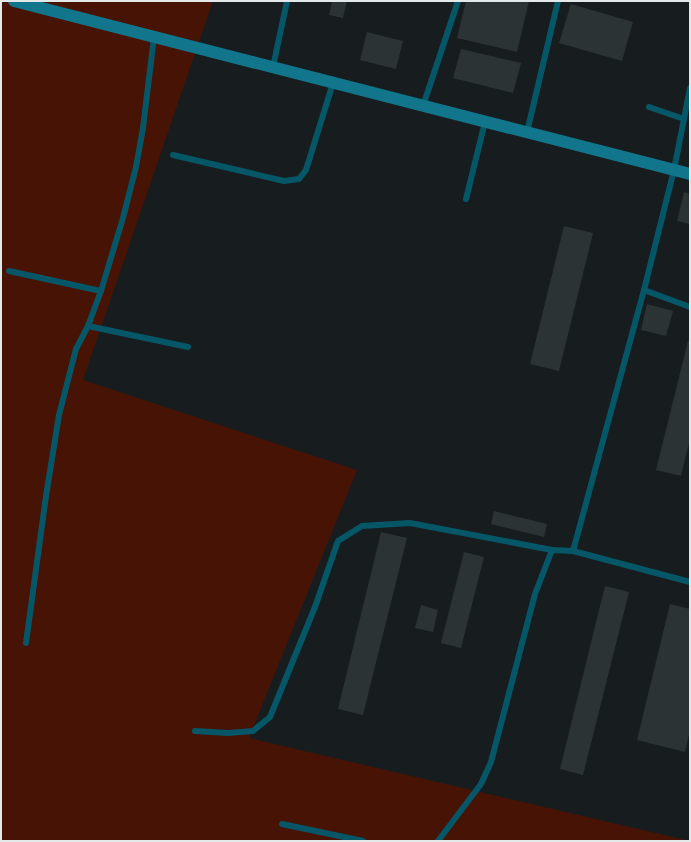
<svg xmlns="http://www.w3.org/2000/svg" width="691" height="842" viewBox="0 0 691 842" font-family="'Golos Text',sans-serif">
  <rect width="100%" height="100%" fill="#171d1f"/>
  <polygon fill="#461305" points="1,1 213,1 83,380 357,470 249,738 690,841 1,841"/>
  <g fill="#2c3335">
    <polygon points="332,1 347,1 343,18 329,15"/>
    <polygon points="466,1 529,1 517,52 457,38"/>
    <polygon points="571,4 633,22 622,61 559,43"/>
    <polygon points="367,32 403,41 396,69 360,60"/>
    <polygon points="461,49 521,63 513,93 453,78"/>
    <polygon points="684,192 690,194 690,224 677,221"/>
    <polygon points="564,226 593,233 559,371 530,364"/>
    <polygon points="647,304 673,311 666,336 641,330"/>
    <polygon points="688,341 690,341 690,439 681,476 656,470"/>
    <polygon points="494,511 547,524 544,537 491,524"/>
    <polygon points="381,532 407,538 363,715 338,709"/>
    <polygon points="464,552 484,557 461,648 441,643"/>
    <polygon points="605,586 629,592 583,775 560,769"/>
    <polygon points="670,604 690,609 690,730 685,752 637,740"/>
    <polygon points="421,605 438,610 433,632 415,628"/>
  </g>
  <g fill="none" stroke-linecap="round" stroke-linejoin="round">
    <g stroke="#055768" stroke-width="6">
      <polyline points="273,67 287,1"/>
      <polyline points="423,106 458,1"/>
      <polyline points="649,107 684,119"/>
      <polyline points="527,132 558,1"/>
      <polyline points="173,155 284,181 299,179 306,170 333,83"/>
      <polyline points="466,199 485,122"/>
      <polyline points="9,271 101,291"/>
      <polyline points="644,290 690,307"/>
      <polyline points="88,326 188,347"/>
      <polyline points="573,551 690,582"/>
      <polyline points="26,643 46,496 59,415 76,349 88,326 101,291 123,218 136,167 143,128 154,37"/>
      <polyline points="195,731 228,733 253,731 270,717 315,607 338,541 362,526 410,523 552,550"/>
      <polyline points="282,824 363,841"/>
      <polyline points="438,841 481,784 491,762 535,594 552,550 573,551 644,290 674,170 690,88"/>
    </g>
    <polyline stroke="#11758b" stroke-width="12" points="14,1 690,174"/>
  </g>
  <rect width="691" height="842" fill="none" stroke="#e3e8e9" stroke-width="4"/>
</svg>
